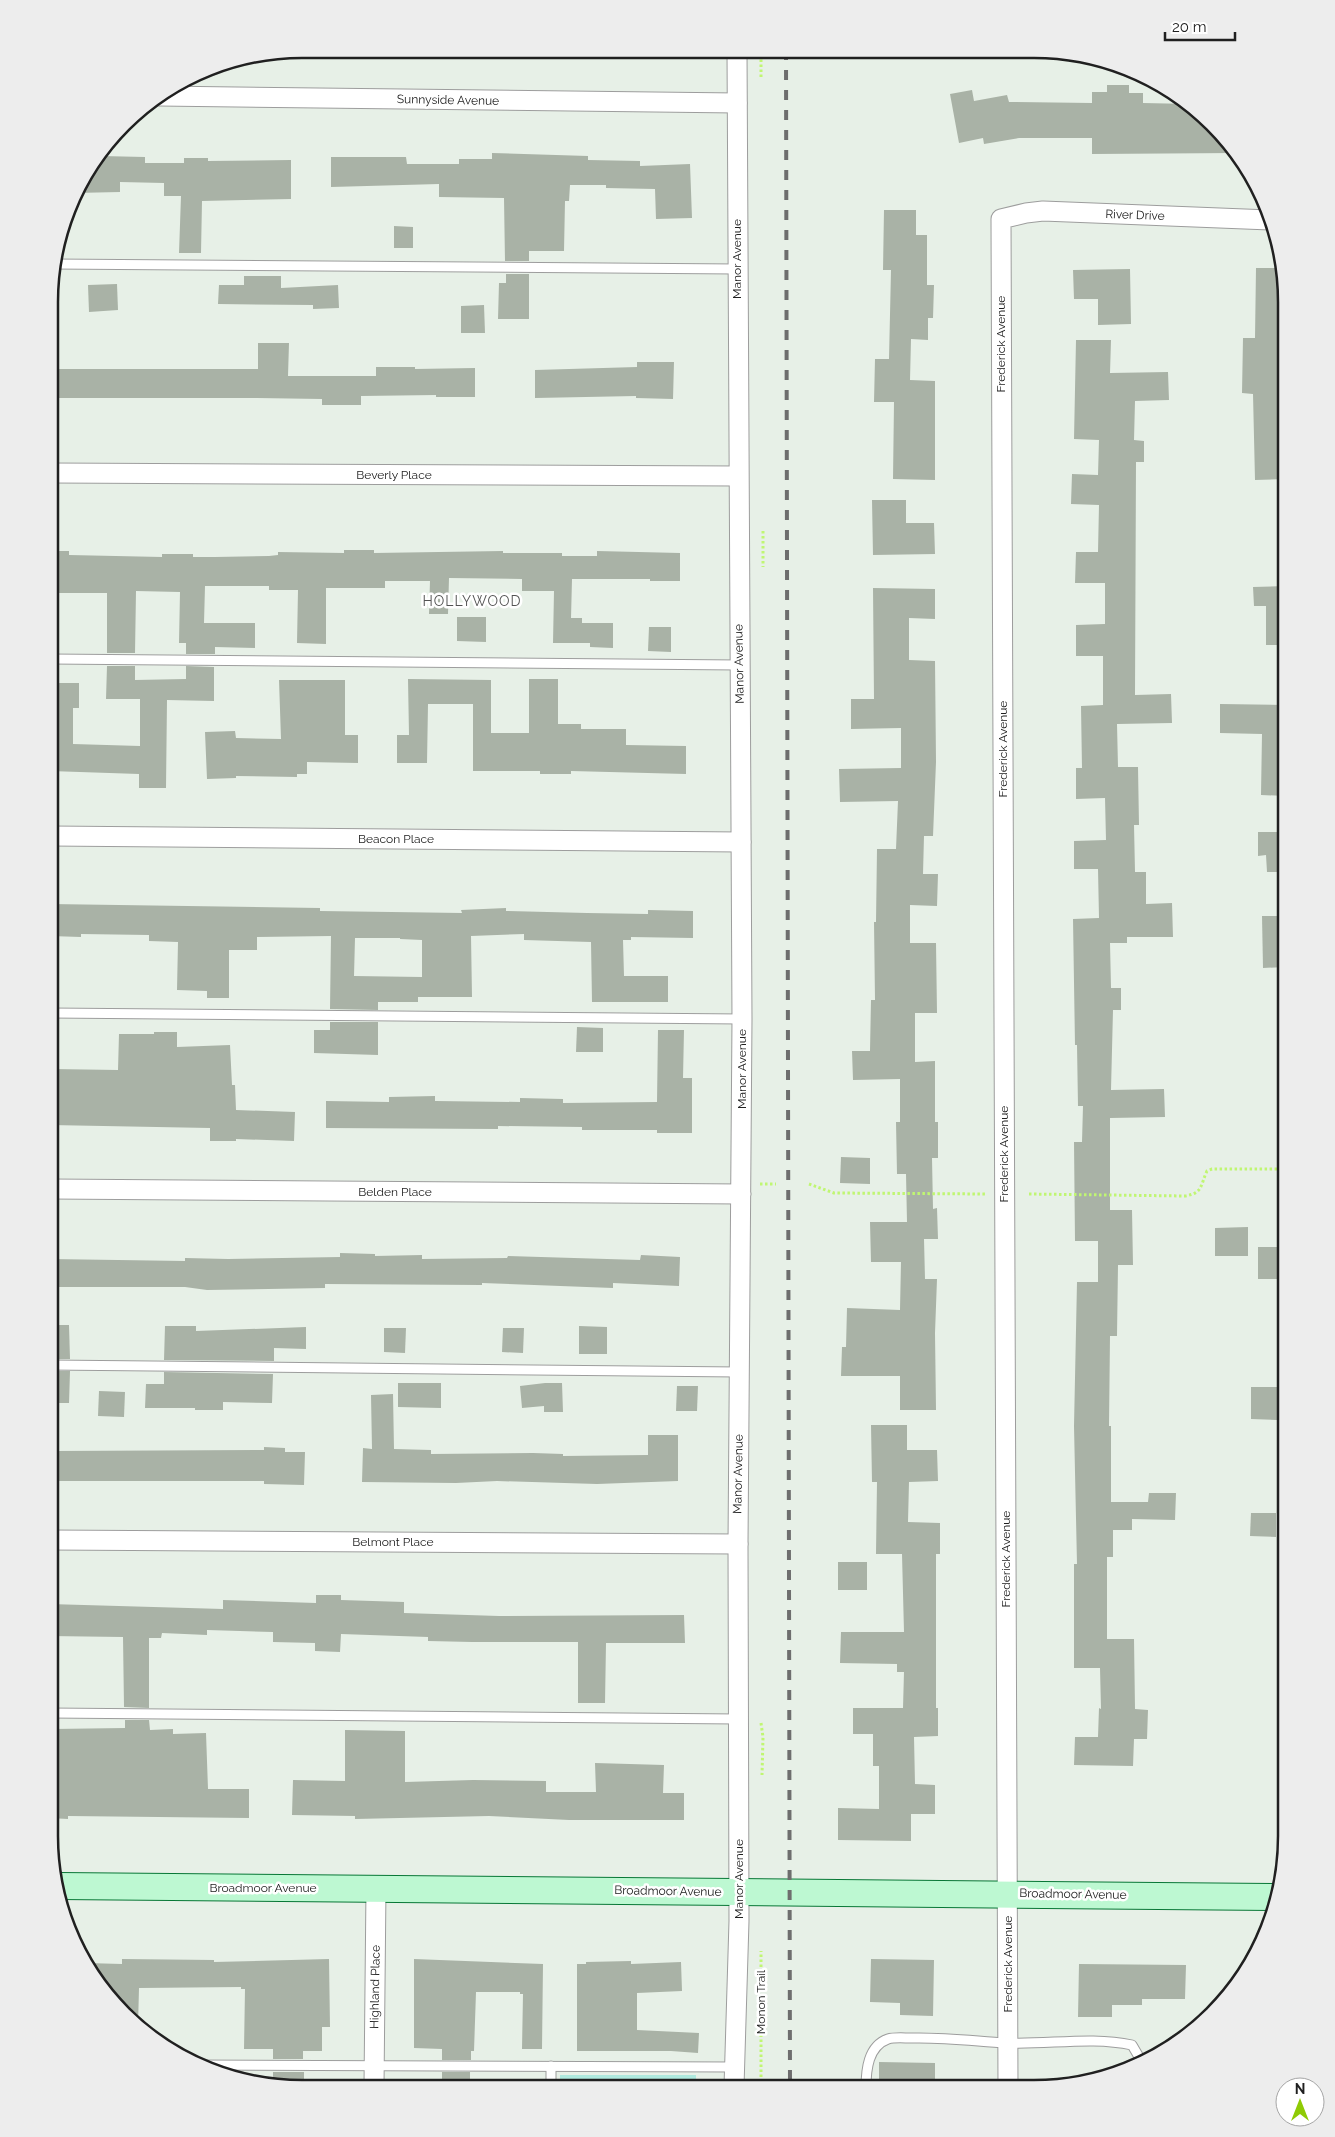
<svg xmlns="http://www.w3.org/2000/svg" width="1335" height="2137" viewBox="0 0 1335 2137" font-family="Raleway,sans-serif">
  <rect width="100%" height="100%" fill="#e7f0e7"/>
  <rect fill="#afe9de" x="560" y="2075" width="136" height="12"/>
  <g fill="#a9b2a6" fill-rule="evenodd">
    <polygon points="1107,85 1129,85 1129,93 1143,93 1143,103 1190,104 1237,153 1092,154 1092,138 1019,138 984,144 983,138 959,143 950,94 972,90 974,101 1007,95 1009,102 1092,103 1092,92 1107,92"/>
    <polygon points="492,153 588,156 588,160 640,161 640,166 690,164 692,218 656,219 655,189 606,188 606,185 570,185 569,201 565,201 564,251 529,251 529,261 505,261 504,198 439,197 439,184 331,187 331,157 406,157 407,164 459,164 459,159 492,159"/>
    <polygon points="101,156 145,157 145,163 184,163 184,158 208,158 208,161 291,160 291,199 202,201 201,253 179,253 181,196 164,196 164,183 120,182 120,192 74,193"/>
    <polygon points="884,210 916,210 916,235 927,235 927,285 934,285 933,318 928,318 928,340 911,339 910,380 935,381 935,480 893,479 894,402 874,402 875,359 889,359 891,270 883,270"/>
    <polygon points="394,226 413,227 413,248 394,248"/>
    <polygon points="1256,268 1280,268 1286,302 1286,479 1255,480 1253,394 1242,393 1243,338 1255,338"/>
    <polygon points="1130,269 1131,324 1098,325 1098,299 1074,299 1073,270"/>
    <polygon points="506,274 529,274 529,319 498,319 499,283 506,283"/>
    <polygon points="244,276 281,276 281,288 338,285 339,308 313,309 313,305 218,304 219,285 244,285"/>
    <polygon points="117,284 118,310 89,312 88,285"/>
    <polygon points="484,305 485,333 461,333 461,306"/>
    <polygon points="1076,340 1111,340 1110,373 1168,372 1169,400 1135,401 1134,440 1144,441 1144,462 1136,462 1135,695 1171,694 1172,723 1117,724 1118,767 1138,767 1139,825 1134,825 1135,872 1146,872 1146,904 1172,903 1173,937 1127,937 1127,943 1110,943 1111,988 1121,988 1121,1010 1113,1010 1111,1090 1164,1089 1165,1117 1110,1118 1110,1210 1132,1210 1133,1265 1118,1265 1117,1336 1110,1336 1109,1426 1111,1426 1111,1502 1148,1502 1149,1493 1176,1493 1175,1520 1132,1519 1132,1530 1113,1530 1113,1557 1107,1557 1107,1639 1134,1639 1135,1709 1148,1710 1147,1739 1134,1739 1133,1766 1074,1765 1075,1737 1098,1737 1099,1708 1101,1709 1100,1668 1074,1668 1074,1564 1077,1564 1074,1426 1077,1282 1098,1282 1098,1241 1075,1241 1074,1142 1082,1142 1083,1106 1078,1106 1077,1045 1075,1045 1073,919 1099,918 1098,869 1074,869 1074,841 1106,840 1105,798 1076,799 1076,768 1082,768 1081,706 1103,705 1103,656 1076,656 1076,625 1105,624 1105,583 1075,583 1076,552 1098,552 1099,505 1071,504 1072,474 1098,475 1099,440 1074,439"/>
    <polygon points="258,343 289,343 288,376 376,376 376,367 415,367 415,369 475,368 475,397 436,397 436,395 361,396 361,405 322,405 322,399 257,398 51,398 51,369 258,369"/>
    <polygon points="637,362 674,362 673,399 636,398 636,396 535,398 535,370 637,367"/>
    <polygon points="872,500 906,500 906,523 934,523 935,554 873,555"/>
    <polygon points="344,550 374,550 374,553 503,551 503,553 562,553 562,556 597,556 597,551 680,553 680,581 650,581 650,579 572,579 571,618 582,618 582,623 613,623 613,648 590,647 590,643 553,643 554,591 522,591 522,579 449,578 448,614 429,614 430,581 385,581 385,588 326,588 326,644 297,643 298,590 269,590 269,586 205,586 204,623 255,623 255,648 215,647 215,654 186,654 186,643 179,643 180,592 136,591 135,653 107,653 107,593 50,593 50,551 69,551 69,555 162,557 162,554 193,554 193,557 215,557 269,556 278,555 278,552 344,553"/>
    <polygon points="1286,586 1286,645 1266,645 1266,606 1254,606 1253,587"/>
    <polygon points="873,588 935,589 935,619 909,618 909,660 935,661 936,762 933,836 924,836 923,874 938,874 937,906 910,905 910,943 936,943 937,1013 915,1013 915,1062 935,1061 935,1122 938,1122 938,1158 932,1158 933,1209 937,1208 938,1239 924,1239 925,1279 937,1279 935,1333 936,1410 900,1410 900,1376 841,1376 842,1347 846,1347 847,1308 900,1310 901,1262 871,1262 870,1222 907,1222 906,1174 897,1174 896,1122 900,1122 900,1079 853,1080 852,1051 870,1051 871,1000 875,1000 874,922 876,922 877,849 896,849 898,801 840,802 839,769 901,768 901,728 851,729 851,699 874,699"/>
    <polygon points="457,617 486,617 486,642 457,641"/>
    <polygon points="649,627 671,627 671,652 648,651"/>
    <polygon points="107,666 135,666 135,680 186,679 186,666 214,667 214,701 167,700 166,788 139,788 139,774 50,771 50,683 79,683 79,708 73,708 73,744 140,746 140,699 106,699"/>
    <polygon points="408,679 491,680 491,733 529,733 529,679 558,679 558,724 581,724 581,729 626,729 626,745 686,746 686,774 571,771 571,774 540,774 540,771 473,771 473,704 428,704 427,763 397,763 397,735 409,735"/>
    <polygon points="279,680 345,680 345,735 358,735 358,763 307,762 307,774 297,774 297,777 236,776 236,778 207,779 205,732 235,731 236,738 281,739"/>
    <polygon points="1220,704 1286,705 1286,796 1261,795 1262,734 1220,733"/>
    <polygon points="1258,832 1286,832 1286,872 1267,872 1266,855 1258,856"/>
    <path d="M 50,904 L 320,908 L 320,911 L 462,913 L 461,910 L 506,908 L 506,911 L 587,913 L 648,914 L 648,910 L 693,911 L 693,938 L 631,937 L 631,940 L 623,940 L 624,976 L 668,976 L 668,1002 L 592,1002 L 591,942 L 524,940 L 524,934 L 471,936 L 472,997 L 418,997 L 418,1002 L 378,1002 L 378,1010 L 330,1009 L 331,936 L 257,937 L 257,950 L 229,950 L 229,998 L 207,998 L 207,991 L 177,990 L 178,942 L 149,941 L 149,935 L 81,934 L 81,937 L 50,936 ZM 355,938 L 400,938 L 400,939 L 422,940 L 422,977 L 354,976 Z"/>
    <polygon points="1262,916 1286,916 1286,967 1263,968"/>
    <polygon points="330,1022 378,1022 378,1055 314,1053 314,1030 330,1030"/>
    <polygon points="577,1027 603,1028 603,1052 576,1052"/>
    <polygon points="658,1030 684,1030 683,1078 692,1078 692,1133 657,1133 657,1130 582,1130 582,1127 498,1126 498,1129 326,1128 326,1101 389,1102 389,1097 435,1096 435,1101 520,1102 520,1098 563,1099 563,1103 657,1102"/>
    <polygon points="154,1032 177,1032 177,1047 230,1045 232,1085 235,1085 236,1110 295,1112 294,1141 236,1139 236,1141 210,1141 210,1128 50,1125 52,1069 118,1070 119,1034 154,1034"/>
    <polygon points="841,1157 870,1158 870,1184 840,1183"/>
    <polygon points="1248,1227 1248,1256 1215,1256 1215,1228"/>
    <rect x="1258" y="1247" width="28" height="32"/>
    <polygon points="340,1253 375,1254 375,1256 422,1255 422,1259 507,1258 508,1256 640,1260 641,1255 680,1257 679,1286 613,1283 613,1288 482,1283 482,1285 325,1284 325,1288 207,1290 185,1287 50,1287 50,1259 185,1261 185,1258 228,1259 340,1257"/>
    <polygon points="49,1325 69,1325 70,1359 49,1359"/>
    <polygon points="165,1326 196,1326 196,1331 306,1327 306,1349 274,1348 274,1361 164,1360"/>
    <polygon points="579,1326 607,1327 607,1354 579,1354"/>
    <polygon points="384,1328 406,1328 405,1353 384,1352"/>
    <polygon points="503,1328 524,1328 523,1353 502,1352"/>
    <polygon points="49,1371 70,1371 69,1403 49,1403"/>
    <polygon points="164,1372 273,1374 272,1403 223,1402 223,1410 195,1410 195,1408 145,1408 146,1384 164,1384"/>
    <polygon points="398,1383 441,1383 441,1408 398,1407"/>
    <polygon points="545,1383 562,1383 563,1412 544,1412 544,1406 522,1408 520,1386"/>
    <polygon points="677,1386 698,1386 697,1411 676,1411"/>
    <polygon points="1251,1387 1277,1387 1277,1420 1251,1419"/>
    <polygon points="99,1391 125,1392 124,1417 98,1416"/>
    <polygon points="393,1394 394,1449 431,1450 431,1454 533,1453 563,1454 563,1456 648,1455 648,1435 678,1435 678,1481 597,1484 497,1481 456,1483 362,1482 363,1448 372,1449 371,1395"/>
    <polygon points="871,1425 907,1425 907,1450 937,1450 938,1481 909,1482 908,1522 940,1523 940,1554 936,1554 936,1708 938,1708 938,1736 914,1737 915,1784 935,1785 935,1814 911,1814 911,1841 838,1840 838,1808 879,1809 879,1766 873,1766 873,1734 853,1734 853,1708 903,1708 904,1672 897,1672 897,1664 840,1663 841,1632 904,1632 902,1554 876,1554 877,1482 872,1482"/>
    <polygon points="264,1447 285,1448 285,1452 305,1452 304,1485 264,1484 264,1481 55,1481 55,1451 264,1450"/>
    <polygon points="1251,1513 1276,1513 1276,1537 1250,1536"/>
    <rect x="838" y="1562" width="29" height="28"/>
    <polygon points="316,1595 341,1595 341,1600 404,1602 404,1613 499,1616 684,1615 685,1643 606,1643 605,1703 578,1703 578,1642 472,1642 428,1641 428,1637 341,1634 340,1652 315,1651 315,1643 273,1642 273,1632 207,1630 207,1635 162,1633 161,1638 149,1638 149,1708 124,1707 123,1637 49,1636 49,1604 223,1609 223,1600 316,1603"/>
    <polygon points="125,1720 149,1720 150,1730 173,1729 173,1734 206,1733 208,1789 249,1789 249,1818 68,1816 68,1819 49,1818 49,1788 54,1788 53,1729 125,1728"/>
    <polygon points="345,1730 405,1731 405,1782 473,1780 546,1781 546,1792 596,1792 595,1763 664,1765 663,1793 684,1793 684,1820 569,1820 489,1816 355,1819 355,1816 292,1815 293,1780 345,1781"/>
    <polygon points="122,1959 214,1960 214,1962 329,1959 330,2027 322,2027 322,2051 303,2051 303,2059 273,2059 273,2049 244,2049 245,1989 241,1989 241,1987 139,1988 138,2026 101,1989 86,1963 122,1964"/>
    <polygon points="414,1959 543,1964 542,2049 522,2049 523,1994 520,1994 520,1992 476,1992 474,2051 471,2051 471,2060 442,2060 442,2049 414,2048"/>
    <polygon points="871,1959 934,1960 933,2016 900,2015 900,2003 870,2002"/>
    <polygon points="631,1961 631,1964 681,1962 682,1991 637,1993 637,2030 699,2033 698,2053 671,2051 577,2051 577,1964 586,1964 586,1962"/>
    <polygon points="1079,1964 1186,1965 1185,1999 1142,1999 1142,2005 1112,2005 1112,2017 1078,2017"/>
    <polygon points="879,2062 935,2063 935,2088 879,2088"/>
    <rect x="273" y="2072" width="31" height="14"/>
    <rect x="442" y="2072" width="28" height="15"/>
  </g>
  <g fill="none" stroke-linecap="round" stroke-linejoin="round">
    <defs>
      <g id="lane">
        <polyline points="52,264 737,269"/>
        <polyline points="50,659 739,665"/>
        <polyline points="50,1013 742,1019"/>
        <polyline points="49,1365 739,1372"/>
        <polyline points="49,1713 738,1719"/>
        <polyline points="197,2065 734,2067"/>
        <polyline points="551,2066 551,2087"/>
        <path d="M 866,2088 C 866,2070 868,2046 888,2039 C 894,2037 904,2038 911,2038 C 943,2037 974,2041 1006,2043 C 1048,2045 1091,2036 1132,2045 L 1142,2062"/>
      </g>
      <g id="street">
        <polyline points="159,96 737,103"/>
        <polyline points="51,473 738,476"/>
        <polyline points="50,836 741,842"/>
        <polyline points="50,1189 741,1194"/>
        <polyline points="49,1540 738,1544"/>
        <polyline points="374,2086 376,1888"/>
        <polyline points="734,2087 739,1921 738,1544 742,1019 737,50"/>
        <polyline points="1008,2088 1001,219 1026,213 1043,211 1270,220"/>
      </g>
      <polyline id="secondary" points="59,1886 1277,1897"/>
    </defs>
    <use href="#lane" stroke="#9d9d9d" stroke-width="11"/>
    <use href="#street" stroke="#9d9d9d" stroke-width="21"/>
    <use href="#secondary" stroke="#087736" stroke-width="28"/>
    <g stroke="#c0f672" stroke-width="3" stroke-dasharray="2.5 2.5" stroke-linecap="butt">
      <polyline points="761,77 761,50"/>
      <polyline points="763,531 763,567"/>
      <polyline points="760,1184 776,1184"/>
      <polyline points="809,1184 834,1193 985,1194"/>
      <path d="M 1029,1194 L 1185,1196 C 1203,1193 1200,1186 1207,1171 L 1212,1169 L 1286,1169"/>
      <polyline points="761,1723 763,1737 762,1775"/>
      <polyline points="761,2087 761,1951"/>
    </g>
    <use href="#lane" stroke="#fff" stroke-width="9"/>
    <use href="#street" stroke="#fff" stroke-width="19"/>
    <use href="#secondary" stroke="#bdf8d2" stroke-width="26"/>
    <polyline stroke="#6e6e6e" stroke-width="4" stroke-dasharray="10 10" stroke-linecap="butt" points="786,50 790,2088"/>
  </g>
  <g text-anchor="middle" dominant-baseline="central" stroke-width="5" stroke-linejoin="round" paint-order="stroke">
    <g font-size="12" fill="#202020" stroke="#fff">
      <text transform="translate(448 100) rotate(1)">Sunnyside Avenue</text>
      <text transform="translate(1135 215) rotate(2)">River Drive</text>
      <text transform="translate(737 259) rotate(-90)">Manor Avenue</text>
      <text transform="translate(1001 344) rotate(-90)">Frederick Avenue</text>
      <text x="394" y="475">Beverly Place</text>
      <text transform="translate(739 664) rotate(-91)">Manor Avenue</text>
      <text transform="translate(1003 749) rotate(-90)">Frederick Avenue</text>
      <text x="396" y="839">Beacon Place</text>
      <text transform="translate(742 1069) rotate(-90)">Manor Avenue</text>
      <text transform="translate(1004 1154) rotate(-90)">Frederick Avenue</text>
      <text x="395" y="1192">Belden Place</text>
      <text transform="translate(738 1474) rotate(-89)">Manor Avenue</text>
      <text x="393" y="1542">Belmont Place</text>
      <text transform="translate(1006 1559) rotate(-90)">Frederick Avenue</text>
      <text transform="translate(739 1879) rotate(-90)">Manor Avenue</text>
      <text x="263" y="1888">Broadmoor Avenue</text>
      <text transform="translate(668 1891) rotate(1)">Broadmoor Avenue</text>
      <text transform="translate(1073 1894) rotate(1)">Broadmoor Avenue</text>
      <text transform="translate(1008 1964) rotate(-90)">Frederick Avenue</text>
      <text transform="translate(375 1987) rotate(-89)">Highland Place</text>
      <text transform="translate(761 2002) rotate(-90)">Monon Trail</text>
    </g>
    <g font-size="14" letter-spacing="1" fill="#535353" stroke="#fff">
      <text x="472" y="601">HOLLYWOOD</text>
    </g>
  </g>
  <path d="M0 0H1335V2137H0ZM302 58H1034A244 244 0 0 1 1278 302V1836A244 244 0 0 1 1034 2080H302A244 244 0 0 1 58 1836V302A244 244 0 0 1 302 58Z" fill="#ededed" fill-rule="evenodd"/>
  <path fill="none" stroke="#202020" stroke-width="2.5" d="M302 58H1034A244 244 0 0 1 1278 302V1836A244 244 0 0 1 1034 2080H302A244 244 0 0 1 58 1836V302A244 244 0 0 1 302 58Z"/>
  <g transform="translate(1300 2102)"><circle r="24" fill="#ffffff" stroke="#a6a6a6"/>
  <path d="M0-4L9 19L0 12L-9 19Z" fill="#8fcb05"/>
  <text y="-8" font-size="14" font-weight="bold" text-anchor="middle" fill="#202020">N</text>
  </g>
  <path d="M1165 32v8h70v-8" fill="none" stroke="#202020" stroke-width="2.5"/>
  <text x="1172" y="32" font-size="15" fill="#202020" stroke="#ffffff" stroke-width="4" paint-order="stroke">20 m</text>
</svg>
